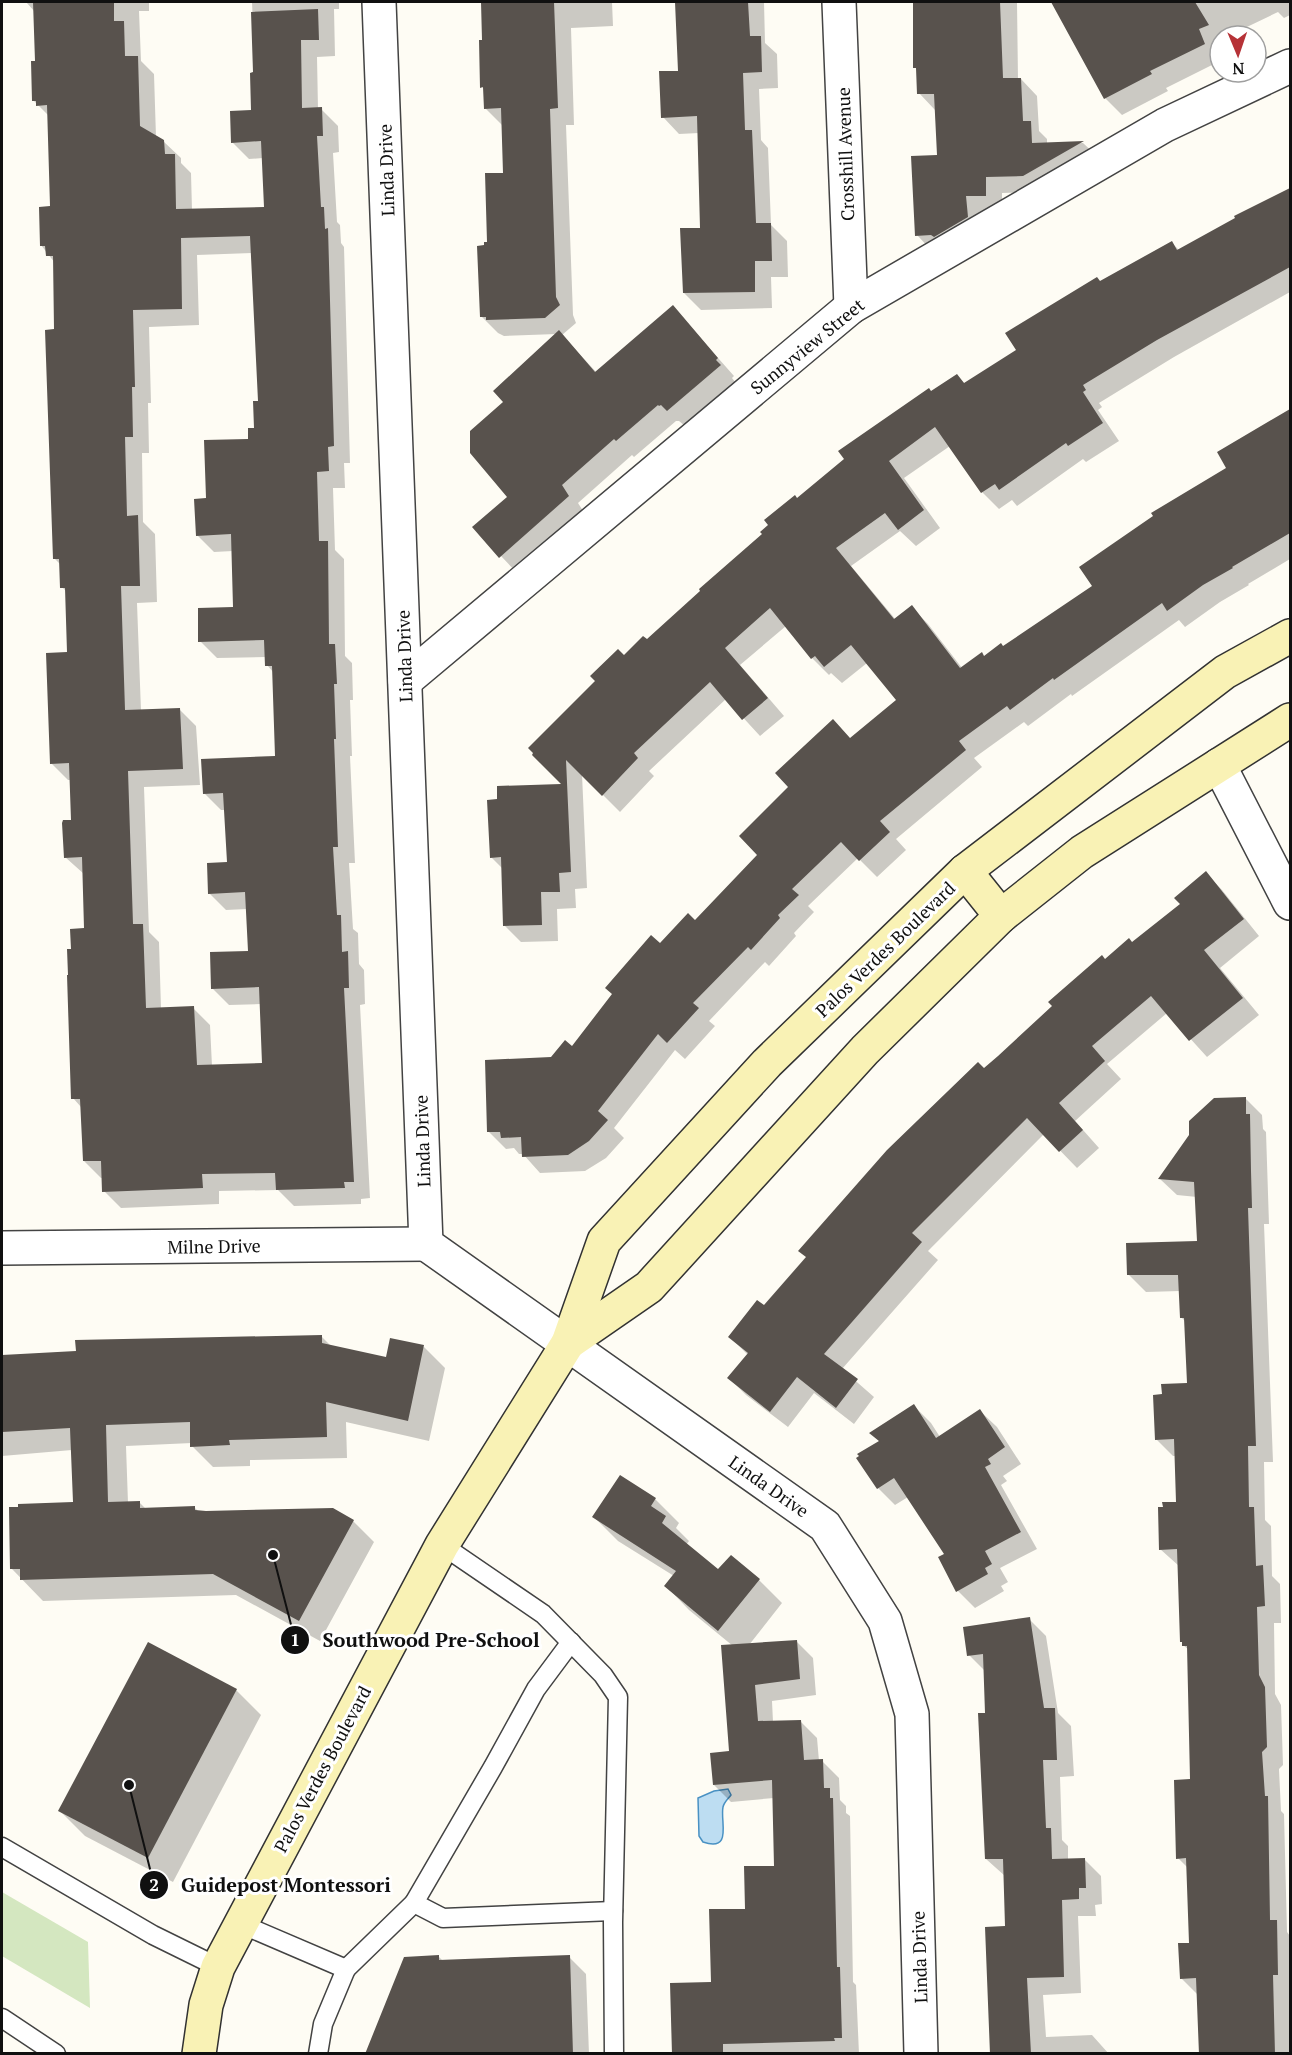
<svg xmlns="http://www.w3.org/2000/svg" width="1292" height="2055" viewBox="0 0 1292 2055" font-family="'PT Serif',serif">
  <rect width="100%" height="100%" fill="#fefcf4"/>
  <polygon fill="#d4e7c0" points="2,1892 88,1942 90,2008 2,1956"/>
  <path fill="#bdddf2" stroke="#4991c3" stroke-width="1.5" d="M 728,1789 L 731,1795 C 728,1799 724,1802 723,1807 C 720,1822 733,1852 703,1842 L 699,1836 L 698,1798 L 714,1791 Z"/>
  <g fill="#0003" fill-rule="evenodd">
    <path d="M 26,2 L 149,2 L 149,11 L 139,11 L 141,61 L 154,74 L 156,137 L 163,141 L 181,158 L 181,163 L 191,173 L 192,210 L 265,208 L 263,158 L 249,159 L 232,142 L 253,112 L 255,74 L 252,2 L 339,2 L 339,9 L 334,9 L 335,56 L 317,57 L 318,109 L 321,109 L 338,126 L 339,152 L 333,153 L 337,222 L 340,225 L 341,243 L 344,247 L 350,463 L 344,463 L 345,488 L 333,488 L 335,550 L 344,559 L 345,656 L 352,663 L 353,700 L 350,700 L 352,756 L 350,756 L 355,863 L 349,863 L 353,929 L 358,933 L 359,964 L 364,970 L 365,1004 L 360,1005 L 370,1198 L 361,1199 L 361,1204 L 294,1206 L 278,1190 L 219,1191 L 219,1204 L 121,1208 L 104,1191 L 103,1178 L 101,1178 L 84,1161 L 81,1107 L 73,1098 L 72,951 L 86,930 L 84,874 L 65,857 L 73,821 L 71,780 L 68,780 L 51,763 L 69,654 L 67,592 L 62,587 L 61,565 L 54,558 L 55,263 L 41,245 L 52,208 L 49,116 L 34,101 L 36,62 L 35,12 ZM 252,253 L 260,402 L 256,430 L 208,499 L 197,535 L 214,552 L 233,551 L 235,609 L 200,641 L 217,658 L 266,657 L 267,665 L 274,673 L 277,758 L 204,793 L 221,810 L 225,810 L 228,863 L 209,893 L 226,910 L 247,909 L 249,952 L 212,988 L 229,1005 L 261,1004 L 264,1064 L 212,1066 L 210,1025 L 193,1008 L 161,1009 L 159,942 L 149,932 L 144,787 L 200,785 L 196,726 L 179,709 L 141,711 L 137,603 L 157,602 L 155,534 L 143,522 L 142,453 L 149,453 L 148,403 L 151,403 L 149,327 L 199,325 L 197,255 Z"/>
    <polygon points="482,2 612,2 613,26 571,28 574,125 566,125 573,315 576,323 562,335 597,373 673,307 734,376 732,378 736,383 685,426 679,421 676,421 634,457 632,455 578,503 585,514 517,573 501,556 509,497 505,402 557,334 504,336 498,333 481,316 488,244 504,174 502,125 485,108 485,90 482,87"/>
    <polygon points="677,2 764,2 765,43 777,54 778,88 759,89 761,140 768,148 771,225 787,241 788,277 771,277 772,308 701,310 684,293 701,229 699,133 679,134 663,117 679,72"/>
    <polygon points="914,2 1017,2 1018,80 1021,79 1037,96 1039,131 1047,139 1047,144 1083,143 1099,158 1040,192 1002,193 1002,212 933,252 917,235 939,156 935,110 919,93 918,71 915,67"/>
    <polygon points="1087,2 1290,2 1290,15 1284,18 1278,12 1228,36 1220,36 1220,44 1214,47 1220,61 1166,88 1168,91 1122,115 1105,98 1061,16"/>
    <polygon points="1290,190 1290,292 1174,357 1099,403 1102,407 1098,410 1119,441 1086,462 1083,459 1017,506 1012,500 999,509 982,492 950,446 904,478 940,528 916,546 900,531 851,566 896,620 911,607 928,624 962,668 1003,648 1094,587 1229,469 1287,412 1290,415 1290,559 1248,584 1249,585 1220,602 1185,627 1179,620 1072,696 1071,694 1028,726 1024,722 974,758 982,767 896,839 906,850 877,877 858,858 808,906 814,912 794,933 796,936 769,966 765,962 709,1021 715,1026 685,1059 675,1050 614,1128 624,1138 606,1158 585,1171 540,1173 523,1154 519,1154 514,1148 506,1149 489,1132 552,1059 572,1048 660,945 695,922 759,855 850,739 898,700 867,663 842,683 831,673 829,675 812,658 786,626 740,665 784,716 760,736 726,699 649,771 654,776 620,812 582,774 587,888 575,889 576,908 557,909 558,941 521,942 504,925 502,868 491,857 564,785 534,755 624,657 647,641 764,534 797,500 932,393 957,376 965,384 1018,350 1100,282 1172,243 1179,250 1237,219 1236,217"/>
    <polygon points="1206,873 1222,890 1259,936 1220,968 1259,1015 1207,1057 1167,1013 1107,1064 1121,1079 1075,1121 1099,1148 1077,1168 1044,1134 928,1251 938,1260 842,1369 874,1397 854,1424 814,1393 788,1427 746,1395 729,1378 748,1355 730,1337 765,1307 984,1070 1105,960 1132,944 1182,905"/>
    <polygon points="1245,1098 1262,1115 1263,1129 1266,1132 1269,1224 1264,1224 1273,1462 1264,1462 1265,1520 1271,1526 1272,1576 1280,1584 1281,1623 1274,1623 1275,1694 1281,1705 1283,1765 1279,1769 1281,1811 1284,1814 1287,1932 1290,1936 1290,2054 1200,2054 1198,1995 1181,1978 1191,1944 1188,1868 1178,1858 1191,1781 1189,1650 1183,1645 1179,1566 1160,1549 1178,1503 1176,1456 1173,1456 1156,1439 1163,1396 1188,1384 1186,1322 1181,1317 1180,1291 1146,1292 1129,1275 1199,1243 1197,1197 1177,1195 1160,1179"/>
    <polygon points="322,1337 332,1347 387,1359 424,1347 445,1368 429,1441 346,1422 347,1458 250,1460 250,1466 213,1467 192,1446 192,1443 126,1446 128,1503 139,1502 146,1509 194,1507 199,1512 353,1521 374,1542 320,1641 236,1595 43,1601 12,1569 74,1504 72,1450 2,1456 2,1356"/>
    <polygon points="914,1406 931,1423 940,1437 980,1411 997,1427 1021,1464 1003,1476 1007,1481 1001,1485 1037,1549 1000,1568 1008,1582 1001,1586 1004,1591 975,1608 958,1591 946,1554 908,1497 895,1505 878,1488 858,1458 880,1442 871,1433"/>
    <polygon points="655,1499 679,1523 676,1528 689,1541 686,1545 719,1572 759,1580 782,1603 749,1645 796,1641 813,1658 816,1695 772,1701 773,1722 800,1721 817,1738 819,1761 822,1761 839,1778 840,1800 846,1806 846,1813 850,1816 853,1982 856,1985 859,2054 674,2054 712,1983 747,1910 776,1867 774,1798 731,1802 714,1785 730,1752 733,1646 689,1610 666,1586 674,1576 618,1541 594,1517"/>
    <polygon points="1029,1619 1046,1636 1058,1713 1071,1726 1074,1776 1060,1777 1062,1840 1068,1846 1068,1860 1084,1859 1101,1876 1102,1904 1095,1905 1096,1916 1078,1916 1081,1993 1043,1995 1046,2037 1092,2035 1109,2054 992,2054 1007,1928 1005,1876 986,1859 985,1671 969,1655"/>
    <polygon points="236,1690 261,1715 173,1882 85,1836 60,1811"/>
    <polygon points="439,1957 443,1961 569,1957 586,1974 589,2054 367,2054"/>
  </g>
  <g fill="#58524d" fill-rule="evenodd">
    <path d="M 33,2 L 114,2 L 114,21 L 124,21 L 125,56 L 138,56 L 140,126 L 164,140 L 165,154 L 175,154 L 176,209 L 264,207 L 261,141 L 231,143 L 230,111 L 251,110 L 250,73 L 253,72 L 251,12 L 318,9 L 319,40 L 301,40 L 302,108 L 322,107 L 323,136 L 317,136 L 321,207 L 324,207 L 325,229 L 328,228 L 334,446 L 328,447 L 329,471 L 317,472 L 319,541 L 328,541 L 329,644 L 335,644 L 337,684 L 334,684 L 336,739 L 334,739 L 338,847 L 333,847 L 337,915 L 341,915 L 342,952 L 348,951 L 349,988 L 344,988 L 354,1182 L 344,1182 L 345,1188 L 276,1190 L 275,1173 L 202,1174 L 203,1188 L 102,1192 L 101,1161 L 83,1161 L 80,1099 L 71,1099 L 67,975 L 68,975 L 67,949 L 71,949 L 70,929 L 84,928 L 82,857 L 64,858 L 62,823 L 63,820 L 71,820 L 69,763 L 50,764 L 46,653 L 67,652 L 65,588 L 60,588 L 59,559 L 53,559 L 45,330 L 54,329 L 53,256 L 46,256 L 45,246 L 40,246 L 39,207 L 50,206 L 47,105 L 36,106 L 36,101 L 32,101 L 31,61 L 35,61 ZM 250,236 L 258,401 L 253,401 L 254,428 L 248,428 L 248,439 L 204,440 L 206,498 L 194,499 L 196,536 L 231,534 L 233,607 L 198,608 L 198,642 L 264,640 L 265,666 L 272,666 L 275,756 L 201,759 L 203,794 L 223,793 L 227,862 L 207,863 L 208,894 L 245,892 L 248,951 L 210,952 L 211,989 L 259,987 L 262,1063 L 197,1065 L 194,1006 L 146,1008 L 143,924 L 133,924 L 128,771 L 183,769 L 180,708 L 125,710 L 121,586 L 140,586 L 138,515 L 127,516 L 125,437 L 133,437 L 132,387 L 135,387 L 133,310 L 182,309 L 181,238 Z"/>
    <polygon points="481,2 554,2 558,108 550,109 556,297 560,305 545,318 486,320 486,317 480,317 477,246 484,245 484,242 487,242 485,173 503,173 501,108 484,109 483,87 480,88 479,40 482,40"/>
    <polygon points="675,2 748,2 750,36 761,36 762,72 743,73 745,130 752,130 756,223 771,223 772,261 755,261 755,292 683,293 680,228 700,228 697,116 661,118 659,71 678,71"/>
    <polygon points="913,2 1000,2 1003,78 1021,78 1023,121 1031,121 1032,143 1084,141 1023,176 986,177 986,196 966,196 968,217 934,237 931,235 915,236 911,156 937,155 934,94 917,94 916,68 913,68"/>
    <polygon points="1051,2 1195,2 1209,25 1199,29 1205,44 1150,71 1152,74 1104,99"/>
    <polygon points="1290,188 1290,267 1157,340 1083,385 1086,390 1083,392 1103,423 1068,446 1066,443 999,490 995,484 981,493 935,427 889,461 924,510 898,530 885,513 836,548 894,619 912,605 960,668 982,652 984,656 1001,643 1003,646 1092,586 1079,567 1153,516 1151,513 1226,468 1217,452 1290,409 1290,533 1232,567 1233,568 1203,585 1167,611 1162,603 1054,680 1053,678 1010,710 1007,706 959,741 966,750 880,821 890,832 859,861 841,842 792,889 799,895 778,915 780,918 751,950 748,947 693,1003 699,1008 667,1043 658,1034 598,1111 608,1120 589,1141 568,1155 522,1157 521,1137 501,1138 500,1132 487,1132 485,1060 551,1057 565,1040 572,1046 612,994 605,988 651,935 660,943 688,913 695,920 757,855 739,836 788,787 775,773 833,719 850,738 896,700 851,645 824,667 815,656 811,659 770,608 725,648 768,698 742,720 710,682 634,753 638,758 602,796 566,760 571,872 559,873 560,892 541,892 542,925 503,926 501,857 490,858 487,800 497,799 497,786 561,784 532,755 533,753 528,748 595,681 590,676 618,649 624,655 643,636 647,639 700,591 699,589 762,534 760,532 768,525 764,520 795,495 797,498 844,459 838,451 929,388 931,391 957,374 964,383 1016,350 1005,333 1097,277 1100,281 1172,241 1177,250 1235,218 1234,216"/>
    <polygon points="673,305 718,358 716,360 721,365 667,411 661,405 659,406 658,405 616,441 614,439 562,485 569,496 499,558 472,527 507,497 470,453 470,431 503,402 493,391 559,330 595,372"/>
    <polygon points="1206,871 1244,919 1204,950 1243,998 1189,1041 1151,996 1092,1046 1105,1061 1059,1103 1083,1130 1059,1152 1027,1118 912,1233 922,1242 824,1354 858,1379 836,1408 797,1377 770,1412 727,1378 748,1353 728,1337 757,1300 764,1305 806,1257 798,1251 887,1150 978,1062 984,1068 998,1056 1052,1006 1048,1002 1102,955 1105,959 1129,938 1132,942 1180,904 1174,898"/>
    <polygon points="1246,1097 1246,1114 1250,1114 1251,1171 1252,1208 1248,1208 1256,1446 1248,1446 1249,1507 1254,1507 1256,1566 1263,1565 1265,1606 1257,1607 1259,1675 1265,1687 1267,1747 1262,1752 1265,1796 1268,1796 1270,1920 1277,1920 1278,1975 1273,1975 1275,2054 1199,2054 1196,1978 1180,1979 1178,1943 1189,1943 1186,1858 1176,1859 1174,1780 1190,1779 1187,1646 1182,1646 1182,1642 1180,1642 1177,1549 1159,1550 1158,1507 1163,1507 1162,1502 1176,1502 1174,1439 1155,1440 1153,1395 1162,1394 1161,1384 1187,1383 1184,1318 1180,1318 1178,1275 1127,1275 1126,1243 1197,1241 1194,1182 1158,1179 1189,1135 1189,1121 1214,1098"/>
    <polygon points="322,1335 322,1343 386,1357 390,1338 424,1345 408,1421 326,1402 327,1437 229,1440 230,1445 190,1447 190,1422 106,1425 108,1502 140,1501 140,1508 195,1506 195,1510 206,1511 333,1508 354,1520 299,1621 213,1574 20,1580 20,1569 10,1569 9,1507 18,1507 18,1504 73,1502 70,1428 2,1432 2,1355 76,1351 75,1340"/>
    <polygon points="914,1404 936,1438 980,1409 1005,1447 988,1459 991,1464 985,1467 1021,1532 985,1551 992,1564 985,1568 988,1574 956,1592 938,1557 944,1554 894,1478 877,1489 856,1458 859,1456 857,1454 879,1441 869,1433"/>
    <polygon points="620,1475 656,1498 651,1506 666,1516 662,1523 718,1569 731,1555 760,1579 718,1631 664,1586 676,1571 592,1517"/>
    <polygon points="1030,1617 1044,1708 1055,1708 1057,1760 1043,1760 1046,1828 1051,1828 1052,1859 1085,1858 1086,1888 1079,1888 1079,1899 1062,1900 1064,1977 1027,1978 1031,2054 990,2054 985,1927 1005,1926 1003,1859 985,1859 978,1713 985,1713 983,1654 967,1656 963,1627"/>
    <polygon points="797,1640 800,1679 755,1685 758,1721 801,1720 804,1760 823,1759 824,1788 830,1788 830,1798 833,1798 837,1967 840,1967 842,2038 834,2038 835,2041 723,2044 723,2054 672,2054 670,1983 711,1982 709,1909 745,1909 744,1866 774,1866 772,1780 713,1785 710,1753 729,1751 721,1645"/>
    <polygon points="148,1642 237,1689 148,1858 58,1811"/>
    <polygon points="439,1955 439,1960 570,1955 573,2054 365,2054 404,1957"/>
  </g>
  <g fill="none" stroke-linecap="round" stroke-linejoin="round">
    <defs>
      <g id="service">
        <polyline points="442,1545 543,1614 603,1675 618,1697 613,1922 614,2054"/>
        <polyline points="571,1642 536,1689 493,1767 414,1903 443,1918 613,1911"/>
        <polyline points="2,1847 153,1935 218,1967"/>
        <polyline points="241,1924 346,1969 323,2024 318,2054"/>
        <polyline points="346,1969 414,1903"/>
        <polyline points="2,2018 56,2054"/>
      </g>
      <g id="minor">
        <polyline points="379,2 426,1244 825,1526 885,1621 912,1714 921,2054"/>
        <polyline points="839,2 851,307"/>
        <polyline points="405,681 851,307 1165,125 1290,66"/>
        <polyline points="1219,765 1290,903"/>
        <polyline points="2,1248 426,1244"/>
      </g>
      <g id="secondary">
        <polyline points="965,871 1001,916"/>
        <polyline points="568,1343 649,1287 865,1050 1001,916 1082,852 1290,720"/>
        <polyline points="199,2054 206,2005 218,1967 442,1545 568,1343 604,1241 767,1063 965,871 1225,672 1290,636"/>
      </g>
    </defs>
    <use href="#service" stroke="#434343" stroke-width="21"/>
    <use href="#minor" stroke="#434343" stroke-width="36"/>
    <use href="#secondary" stroke="#323232" stroke-width="36"/>
    <use href="#service" stroke="#fff" stroke-width="18"/>
    <use href="#minor" stroke="#fff" stroke-width="33"/>
    <use href="#secondary" stroke="#f9f2b5" stroke-width="33"/>
  </g>
  <g text-anchor="middle" dominant-baseline="central" stroke-width="6" stroke-linejoin="round" paint-order="stroke">
    <g font-size="18" fill="#101010" stroke="#fff">
      <text transform="translate(845 154) rotate(-92)">Crosshill Avenue</text>
      <text transform="translate(386 170) rotate(-92)">Linda Drive</text>
      <text transform="translate(807 346) rotate(-39)">Sunnyview Street</text>
      <text transform="translate(404 656) rotate(-92)">Linda Drive</text>
      <text transform="translate(885 949) rotate(-44)">Palos Verdes Boulevard</text>
      <text transform="translate(422 1141) rotate(-92)">Linda Drive</text>
      <text transform="translate(214 1246) rotate(-1)">Milne Drive</text>
      <text transform="translate(769 1486) rotate(35)">Linda Drive</text>
      <text transform="translate(322 1769) rotate(-62)">Palos Verdes Boulevard</text>
      <text transform="translate(919 1957) rotate(-92)">Linda Drive</text>
    </g>
  </g>
  <path fill="none" stroke="#101010" stroke-width="2" d="M273 1555L295 1640M129 1785L154 1885"/>
  <g fill="#101010" stroke="#fff" stroke-width="2">
    <circle cx="273" cy="1555" r="6"/>
    <circle cx="129" cy="1785" r="6"/>
    <circle cx="295" cy="1640" r="15"/>
    <circle cx="154" cy="1885" r="15"/>
  </g>
  <g font-size="18" text-anchor="middle" font-weight="bold" fill="#fff">
    <text x="295" y="1646">1</text>
    <text x="154" y="1891">2</text>
  </g>
  <g font-size="20" text-anchor="middle" font-weight="bold" fill="#101010" stroke="#fff" stroke-width="6" stroke-linejoin="round" paint-order="stroke">
    <text x="431" y="1647">Southwood Pre-School</text>
    <text x="286" y="1892">Guidepost Montessori</text>
  </g>
  <rect width="1292" height="2055" fill="none" stroke="#101010" stroke-width="6"/>
  <g transform="translate(1238 54) rotate(178)"><circle r="28" fill="#ffffff" stroke="#9f9f9f" stroke-width="1.5"/>
  <path d="M0-4.5L10 22L0 15L-10 22Z" fill="#b63237"/>
  <text y="-9" font-size="16" font-weight="bold" text-anchor="middle" fill="#101010">N</text>
  </g>
</svg>
